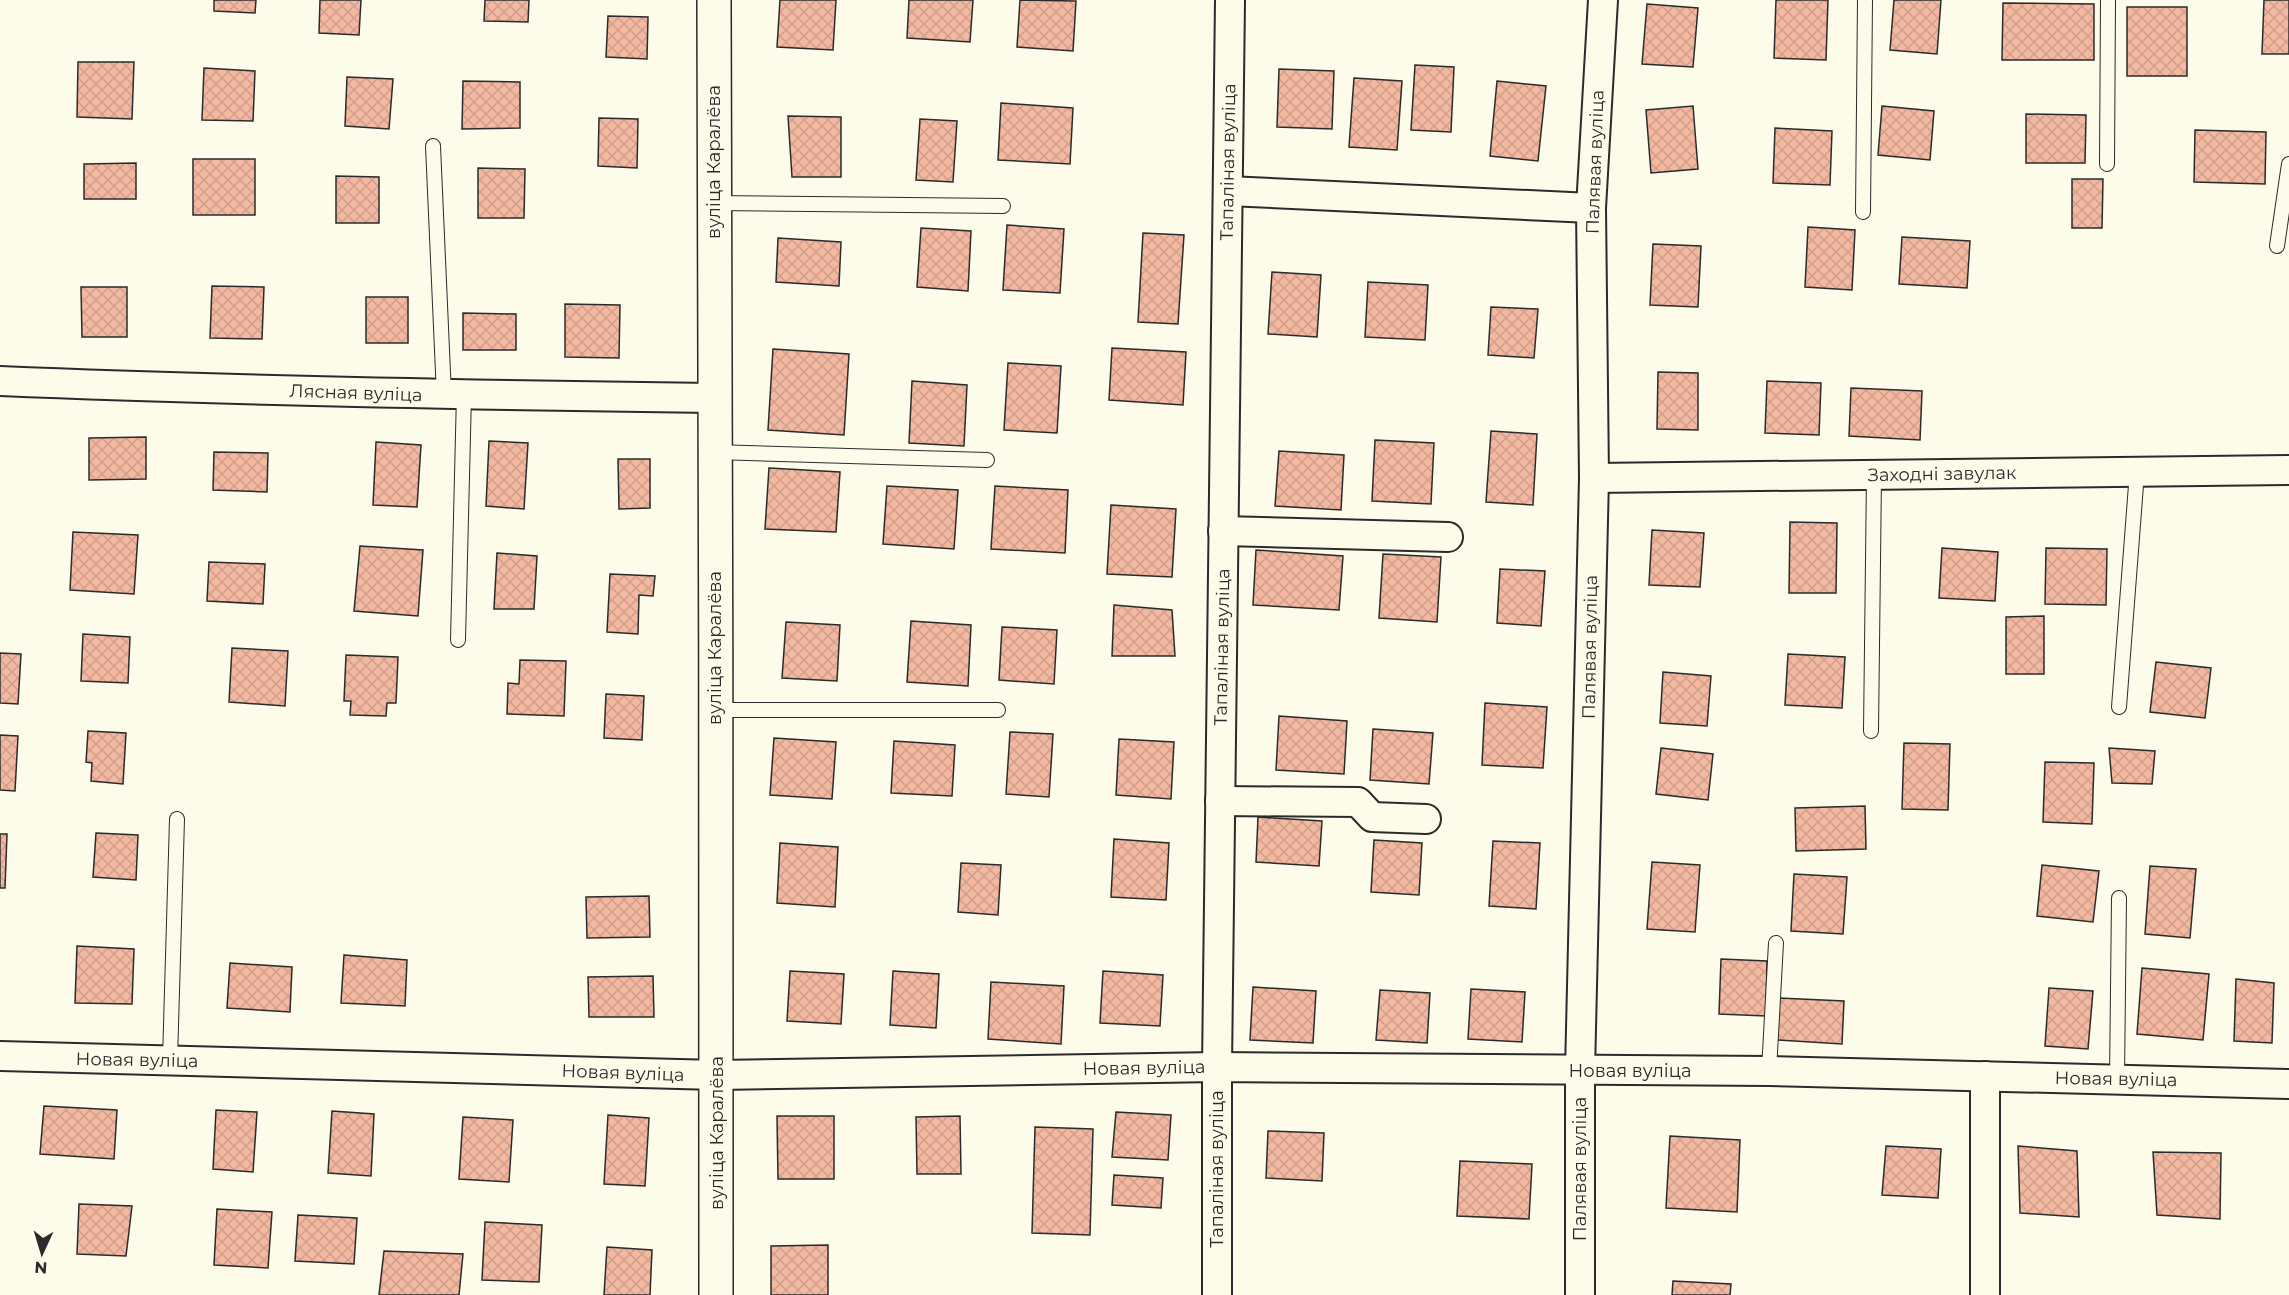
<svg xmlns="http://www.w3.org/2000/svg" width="2289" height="1295" viewBox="0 0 2289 1295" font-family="Montserrat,sans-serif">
  <defs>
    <pattern id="building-cross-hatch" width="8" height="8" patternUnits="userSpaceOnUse" patternTransform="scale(1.5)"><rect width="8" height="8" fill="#f2b8a0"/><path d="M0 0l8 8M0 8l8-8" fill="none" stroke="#d09e8a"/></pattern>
  </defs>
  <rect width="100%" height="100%" fill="#fdfbea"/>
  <g fill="url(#building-cross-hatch)" stroke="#2b2b2b" stroke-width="1.5">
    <polygon points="214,0 256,0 255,13 214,11"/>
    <polygon points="320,0 361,0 359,35 319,33"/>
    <polygon points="485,0 529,0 528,22 484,21"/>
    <polygon points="780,0 836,0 833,50 777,47"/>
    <polygon points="909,0 973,0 970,42 907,38"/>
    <polygon points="1020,0 1076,1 1073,51 1017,47"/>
    <polygon points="1776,0 1828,0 1826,60 1774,58"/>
    <polygon points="1894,0 1941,0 1937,54 1890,50"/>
    <polygon points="2264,0 2289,0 2289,54 2262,54"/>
    <polygon points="2003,3 2094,4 2094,60 2002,60"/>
    <polygon points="1647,4 1698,8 1693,67 1642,64"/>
    <rect x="2127" y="7" width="60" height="69"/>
    <polygon points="608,16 648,17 647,59 606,57"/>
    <polygon points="78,62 134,62 132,119 77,117"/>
    <polygon points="1415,65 1454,67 1451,132 1411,130"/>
    <polygon points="204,68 255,71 253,121 202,120"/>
    <polygon points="1279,69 1334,71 1332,129 1277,127"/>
    <polygon points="347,77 393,79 389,129 345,126"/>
    <polygon points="1354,78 1402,81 1397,150 1349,147"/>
    <polygon points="463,81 520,82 520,128 462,129"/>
    <polygon points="1497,81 1546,86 1538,161 1490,156"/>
    <polygon points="1001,103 1073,108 1070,164 998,160"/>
    <polygon points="1693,106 1698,169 1651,173 1646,110"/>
    <polygon points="1882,106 1934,111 1930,160 1878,155"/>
    <polygon points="2026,114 2086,115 2085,163 2026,163"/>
    <polygon points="788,116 841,117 841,177 792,177"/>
    <polygon points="599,118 638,119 637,168 598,166"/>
    <polygon points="920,119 957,121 953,182 916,180"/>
    <polygon points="1775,128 1832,131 1830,185 1773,183"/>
    <polygon points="2195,130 2266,132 2265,184 2194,182"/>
    <rect x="193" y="159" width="62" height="56"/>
    <polygon points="136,163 136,199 84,199 84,164"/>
    <polygon points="478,168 525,169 524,218 478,218"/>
    <polygon points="336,176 379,177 379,223 336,223"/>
    <polygon points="2072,179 2103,179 2102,228 2072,228"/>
    <polygon points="1007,225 1064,229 1060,293 1003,290"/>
    <polygon points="1808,227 1855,230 1852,290 1805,287"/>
    <polygon points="921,228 971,231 968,291 917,287"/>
    <polygon points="1143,233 1184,235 1178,324 1138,322"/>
    <polygon points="1902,237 1970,241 1967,288 1899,284"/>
    <polygon points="778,238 841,242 839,286 776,282"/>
    <polygon points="1653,244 1701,246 1698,307 1650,305"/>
    <polygon points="1272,272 1321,275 1317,337 1268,334"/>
    <polygon points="1368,282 1428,285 1425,340 1365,337"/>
    <polygon points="212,286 264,287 262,339 210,338"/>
    <polygon points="81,287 127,287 127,337 82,337"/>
    <rect x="366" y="297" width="42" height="46"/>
    <polygon points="565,304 620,305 619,358 565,357"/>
    <polygon points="1491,307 1538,309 1534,358 1488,355"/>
    <polygon points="463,313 516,314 516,350 463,350"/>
    <polygon points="1112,348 1186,352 1183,405 1109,400"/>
    <polygon points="773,349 849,354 844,435 768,430"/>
    <polygon points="1008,363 1061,366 1057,433 1004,430"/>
    <polygon points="1658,372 1698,373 1698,430 1657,429"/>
    <polygon points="912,381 967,385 964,446 909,443"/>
    <polygon points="1767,381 1821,383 1819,435 1765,433"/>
    <polygon points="1851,388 1922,391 1920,440 1849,436"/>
    <polygon points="1491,431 1537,434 1533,505 1486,502"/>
    <polygon points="146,437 146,479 89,480 89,438"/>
    <polygon points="1375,440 1434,443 1431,504 1372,501"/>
    <polygon points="489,441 528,443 524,509 486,506"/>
    <polygon points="376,442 421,445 417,507 373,505"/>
    <polygon points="1279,451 1344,455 1341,510 1275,506"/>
    <polygon points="214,452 268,453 267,492 213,490"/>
    <polygon points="618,459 650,459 650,508 619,509"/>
    <polygon points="769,468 840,472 836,532 765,529"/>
    <polygon points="887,486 958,490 954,549 883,544"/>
    <polygon points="995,486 1068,490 1065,553 991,549"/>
    <polygon points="1111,505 1176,509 1172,577 1107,574"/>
    <polygon points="1790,522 1837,523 1836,593 1789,593"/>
    <polygon points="1652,530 1704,533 1700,587 1649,585"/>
    <polygon points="73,532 138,535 134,594 70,590"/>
    <polygon points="360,546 423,550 418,616 354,611"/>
    <polygon points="1942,548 1998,552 1995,601 1939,598"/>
    <polygon points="2046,548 2107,549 2106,605 2045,604"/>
    <polygon points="1256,550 1343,556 1339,610 1253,605"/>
    <polygon points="497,553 537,556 534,609 494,609"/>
    <polygon points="1383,554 1441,557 1437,622 1379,618"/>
    <polygon points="209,562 265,564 263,604 207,601"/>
    <polygon points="1500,569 1545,571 1541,626 1497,623"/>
    <polygon points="610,574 655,576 653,596 639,595 638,634 607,632"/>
    <polygon points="1114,605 1172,610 1175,656 1112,656"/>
    <polygon points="2044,616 2044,674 2006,674 2006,617"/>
    <polygon points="911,621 971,625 968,686 907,682"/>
    <polygon points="786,622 840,625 837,681 782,678"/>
    <polygon points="1002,627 1057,630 1054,684 999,680"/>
    <polygon points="83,634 130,637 128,683 81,681"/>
    <polygon points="232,648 288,651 285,706 229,702"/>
    <polygon points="0,653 21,654 18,704 0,703"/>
    <polygon points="1788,654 1845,657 1842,708 1785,705"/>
    <polygon points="346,655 398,657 396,703 387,703 386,716 350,715 351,701 344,701"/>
    <polygon points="520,660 566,661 564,716 507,714 508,683 519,684"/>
    <polygon points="2156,662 2211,668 2205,718 2150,712"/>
    <polygon points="1663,672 1711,676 1707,726 1660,723"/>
    <polygon points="606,694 644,696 642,740 604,738"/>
    <polygon points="1485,703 1547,707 1543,768 1482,765"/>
    <polygon points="1279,716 1347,721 1344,774 1276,770"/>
    <polygon points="1373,729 1433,733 1429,784 1370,780"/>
    <polygon points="88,731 126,733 123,784 91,781 92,763 86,762"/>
    <polygon points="1010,732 1053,734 1049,797 1006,794"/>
    <polygon points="0,735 18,736 15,791 0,790"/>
    <polygon points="774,738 836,742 832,799 770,795"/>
    <polygon points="1119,739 1174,742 1171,799 1116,795"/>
    <polygon points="894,741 955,745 952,796 891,793"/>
    <polygon points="1904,743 1950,744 1948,810 1902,809"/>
    <polygon points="1661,748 1713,754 1708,800 1656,794"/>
    <polygon points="2109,748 2155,751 2152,784 2112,783"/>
    <polygon points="2045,762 2094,763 2092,824 2043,822"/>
    <polygon points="1865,806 1866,849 1796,851 1795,808"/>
    <polygon points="1258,817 1322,821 1319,866 1256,862"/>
    <polygon points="96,833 138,835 136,880 93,877"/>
    <polygon points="0,834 7,834 5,888 0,888"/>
    <polygon points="1114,839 1169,843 1166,900 1111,897"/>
    <polygon points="1374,840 1422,843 1419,895 1371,892"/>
    <polygon points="1493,841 1540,843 1536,909 1489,906"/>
    <polygon points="780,843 838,847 835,907 777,903"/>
    <polygon points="1652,862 1700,865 1695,932 1647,929"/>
    <polygon points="961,863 1001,865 998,915 958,912"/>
    <polygon points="2042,865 2099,871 2093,922 2037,916"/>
    <polygon points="2150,866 2196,869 2190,938 2145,934"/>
    <polygon points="1794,874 1847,877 1843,934 1791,931"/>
    <polygon points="649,896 650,937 587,938 586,897"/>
    <polygon points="77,946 134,949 132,1004 75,1003"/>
    <polygon points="344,955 407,960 405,1006 341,1003"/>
    <polygon points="1721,959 1767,961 1766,1016 1719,1014"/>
    <polygon points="230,963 292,967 290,1012 227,1008"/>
    <polygon points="2142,968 2209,974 2203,1040 2137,1034"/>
    <polygon points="790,971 844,974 841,1024 787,1021"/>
    <polygon points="893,971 939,974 936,1028 890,1025"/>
    <polygon points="1103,971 1163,975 1160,1026 1100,1023"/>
    <polygon points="653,976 654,1017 589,1017 588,977"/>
    <polygon points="2236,979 2274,983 2272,1043 2234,1041"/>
    <polygon points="991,982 1064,986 1061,1044 988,1039"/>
    <polygon points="1253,987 1316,991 1313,1043 1250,1040"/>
    <polygon points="2049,988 2093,991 2088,1049 2045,1046"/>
    <polygon points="1471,989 1525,992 1522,1042 1468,1039"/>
    <polygon points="1380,990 1430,993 1427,1043 1376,1040"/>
    <polygon points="1779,998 1844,1001 1842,1044 1777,1040"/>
    <polygon points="44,1106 117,1110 114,1159 40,1154"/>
    <polygon points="216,1110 257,1112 253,1172 213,1169"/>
    <polygon points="332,1111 374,1114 371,1176 328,1173"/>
    <polygon points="1116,1112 1171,1115 1168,1160 1112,1157"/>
    <polygon points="608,1115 649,1118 645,1186 604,1184"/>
    <polygon points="777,1116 834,1116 834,1179 778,1179"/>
    <polygon points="960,1116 961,1174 917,1174 916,1117"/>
    <polygon points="463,1117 513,1120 509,1182 459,1179"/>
    <polygon points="1035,1127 1093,1129 1090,1235 1032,1233"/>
    <polygon points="1268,1131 1324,1133 1322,1181 1266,1178"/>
    <polygon points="1670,1136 1740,1140 1737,1212 1666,1208"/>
    <polygon points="1886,1146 1941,1149 1938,1198 1882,1195"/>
    <polygon points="2018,1146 2077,1151 2079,1217 2020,1213"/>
    <polygon points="2153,1152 2221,1153 2220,1219 2157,1215"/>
    <polygon points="1460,1161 1532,1164 1529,1219 1457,1216"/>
    <polygon points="1114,1175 1163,1178 1161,1208 1112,1205"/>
    <polygon points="79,1204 132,1206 126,1256 77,1254"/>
    <polygon points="217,1209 272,1212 268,1268 214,1265"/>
    <polygon points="298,1215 357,1218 354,1264 295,1261"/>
    <polygon points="485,1222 542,1225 539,1282 482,1280"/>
    <polygon points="828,1245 828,1295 771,1295 771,1246"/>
    <polygon points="607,1247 652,1250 650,1295 604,1295"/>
    <polygon points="384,1251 463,1254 459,1295 379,1295"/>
    <polygon points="1673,1281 1731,1284 1730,1295 1672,1295"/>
  </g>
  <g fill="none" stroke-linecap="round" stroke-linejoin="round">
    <defs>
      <g id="lane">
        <polyline points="433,146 444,395"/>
        <polyline points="2107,164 2108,0"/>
        <polyline points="714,203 1003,206"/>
        <polyline points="1863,212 1865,0"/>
        <polyline points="2277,246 2289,164"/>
        <polyline points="714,452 987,460"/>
        <polyline points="458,640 464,394"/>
        <polyline points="2119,707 2137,472"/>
        <polyline points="715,710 998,710"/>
        <polyline points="1871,731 1874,475"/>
        <polyline points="170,1060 177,819"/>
        <polyline points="1769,1071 1776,943"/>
        <polyline points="2117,1079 2119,898"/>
      </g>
      <g id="street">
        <polyline points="1228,191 1591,208"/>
        <path d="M 0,381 C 238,391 475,395 713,398"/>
        <polyline points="1594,478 2289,470"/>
        <polyline points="1223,531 1448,537"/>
        <polyline points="1220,801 1358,802 1372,817 1426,819"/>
        <polyline points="0,1056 717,1075 1217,1067 1769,1071 2289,1084"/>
        <polyline points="1985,1076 1985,1295"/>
        <polyline points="1217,1295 1217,1067 1230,0"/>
        <polyline points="1580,1295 1580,1071 1594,478 1591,208 1603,0"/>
      </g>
      <path id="secondary" d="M 714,0 C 713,432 719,863 716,1295"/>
    </defs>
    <use href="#lane" stroke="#2b2b2b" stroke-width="16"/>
    <use href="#street" stroke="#2b2b2b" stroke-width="32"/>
    <use href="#secondary" stroke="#2b2b2b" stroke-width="36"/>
    <use href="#lane" stroke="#fdfbea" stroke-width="14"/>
    <use href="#street" stroke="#fdfbea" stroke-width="28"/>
    <use href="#secondary" stroke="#fdfbea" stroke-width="33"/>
  </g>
  <g text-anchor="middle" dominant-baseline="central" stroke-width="4.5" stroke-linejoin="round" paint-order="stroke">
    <g font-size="18" fill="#2b2b2b" stroke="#fdfbea">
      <text transform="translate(714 162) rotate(-90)">вуліца Каралёва</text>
      <text transform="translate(1228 162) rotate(-89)">Тапаліная вуліца</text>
      <text transform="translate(1595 162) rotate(-88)">Палявая вуліца</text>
      <text transform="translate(356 393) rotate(2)">Лясная вуліца</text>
      <text transform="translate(1942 474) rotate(-1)">Заходні завулак</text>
      <text transform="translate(1222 647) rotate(-89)">Тапаліная вуліца</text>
      <text transform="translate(1590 647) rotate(-89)">Палявая вуліца</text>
      <text transform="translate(715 648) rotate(-90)">вуліца Каралёва</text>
      <text transform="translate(137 1060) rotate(1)">Новая вуліца</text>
      <text transform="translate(1144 1068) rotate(-1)">Новая вуліца</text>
      <text x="1630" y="1071">Новая вуліца</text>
      <text transform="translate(623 1073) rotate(2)">Новая вуліца</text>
      <text transform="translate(2116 1079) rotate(1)">Новая вуліца</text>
      <text transform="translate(717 1133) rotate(-90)">вуліца Каралёва</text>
      <text transform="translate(1217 1169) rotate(-90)">Тапаліная вуліца</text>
      <text transform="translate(1580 1169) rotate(-90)">Палявая вуліца</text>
    </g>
  </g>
  <g transform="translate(42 1253) rotate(184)" stroke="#fdfbea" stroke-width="4.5" paint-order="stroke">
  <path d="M0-4.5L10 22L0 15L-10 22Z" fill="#2b2b2b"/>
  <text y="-9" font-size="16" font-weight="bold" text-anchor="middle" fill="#2b2b2b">N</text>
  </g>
</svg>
